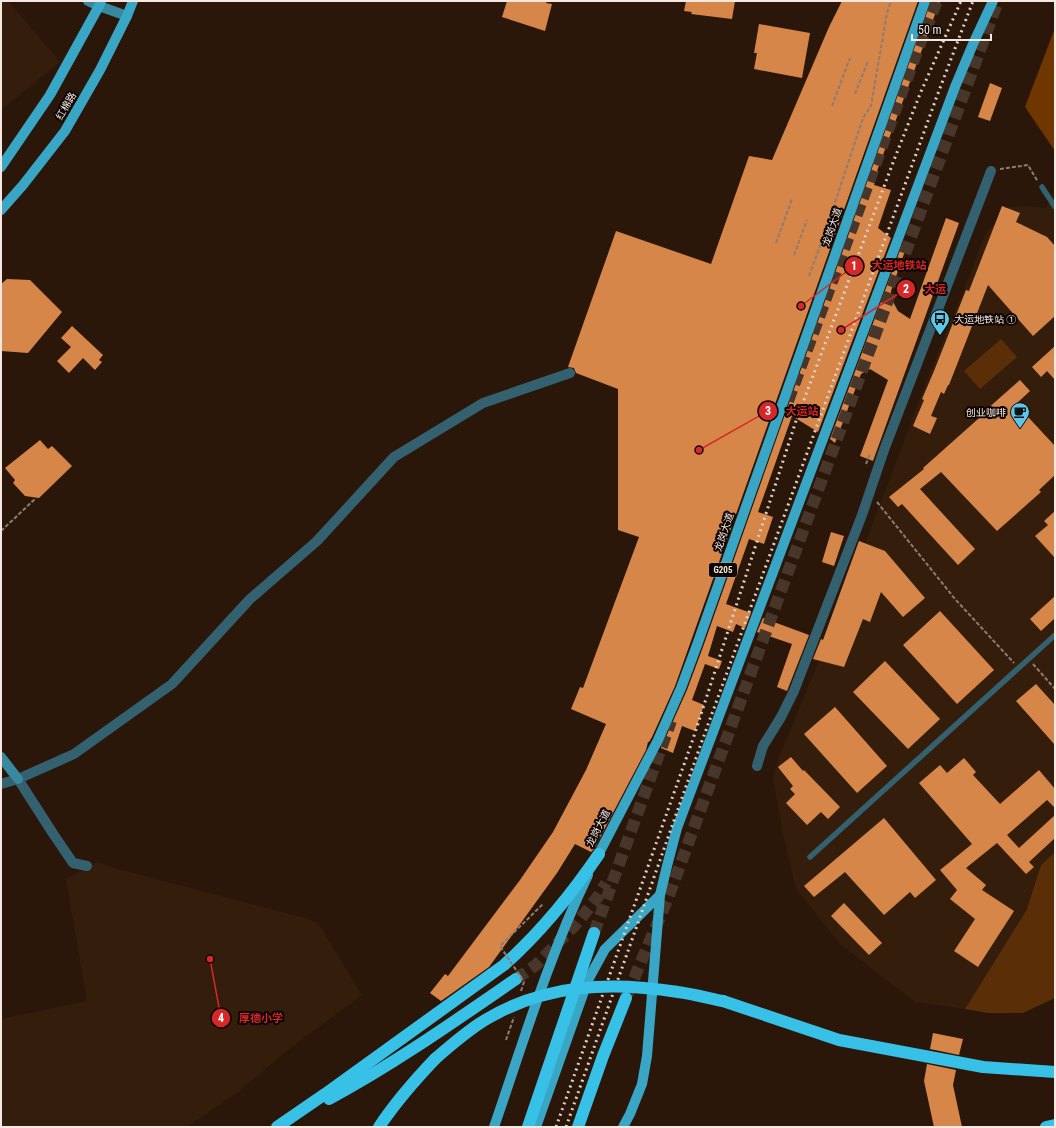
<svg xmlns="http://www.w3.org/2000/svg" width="1056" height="1128" viewBox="0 0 1056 1128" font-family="'Roboto Condensed','Noto Sans SC',sans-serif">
  <rect width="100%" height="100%" fill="#2a170a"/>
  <g fill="#351d0b">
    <polygon points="1,1 8,1 60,62 1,110"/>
    <polygon points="1055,194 1055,852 1041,865 1024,914 965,1009 915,1002 840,944 796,889 783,834 773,779 779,757 842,605 928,377 972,270 975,259 983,240 988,230 996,223 1010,207 1022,206 1045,208"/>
    <polygon points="97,862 114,868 305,918 318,923 362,995 293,1046 238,1092 187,1127 1,1127 1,1019 87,1001 66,879"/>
  </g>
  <g fill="#5a2e07">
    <polygon points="1001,339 1017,357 980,389 964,371"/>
    <polygon points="1055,852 1055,998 1023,1013 988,1013 965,1009 1026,911 1041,865"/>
  </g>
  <polygon fill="#6f3600" points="1055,28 1055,151 1025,107"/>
  <g fill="#d7864a">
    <polygon points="507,1 547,1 546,3 552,4 545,31 502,17"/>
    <polygon points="686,1 735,1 732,19 691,14 692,12 684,11"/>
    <polygon points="842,1 918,1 675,686 652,737 649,742 648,742 646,750 594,849 591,852 575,844 557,873 489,967 441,1001 430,993 445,974 448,976 520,880 553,832 586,770 606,724 571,709 580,687 583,688 639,537 618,530 618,389 576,373 574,368 568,367 616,231 711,264 749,156 772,160 829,27"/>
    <polygon points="931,1 940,1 877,171 878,171 874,185 891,190 878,228 891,238 818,432 792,416 758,512 773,517 764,544 749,539 726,604 751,613 745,628 736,624 733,632 717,626 708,656 722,661 719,669 705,664 692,700 704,705 695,731 682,726 673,753 661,748 687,690 703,647"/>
    <polygon points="759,24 810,33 802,78 754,69 757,53 754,53"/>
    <polygon points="990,83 1002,88 990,121 978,117"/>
    <polygon points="1002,206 1020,213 1016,222 1047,237 1055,246 1055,316 1033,336 988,285 949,385 948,385 944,394 941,392 931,416 937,418 930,434 913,426 924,400 922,399 934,371 966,290 969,291"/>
    <polygon points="946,218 959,223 873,461 860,456 888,380 870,369 861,374 835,443 830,439 902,245 906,248 891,291 891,295 892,300 898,311 910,319"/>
    <polygon points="7,279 30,280 62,312 28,353 1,351 1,284"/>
    <polygon points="72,326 103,355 99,360 102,362 95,370 83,358 69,373 57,361 71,347 61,338"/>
    <polygon points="1055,346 1055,380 1047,371 1041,377 1032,367"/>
    <polygon points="1020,380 1030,391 1016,404 1055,446 1055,475 1039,490 1041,492 997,531 941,472 920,489 975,549 958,565 902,504 898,507 889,497 924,469 923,468 987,411 986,410"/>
    <polygon points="40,440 48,449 52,446 72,466 39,498 25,496 13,483 15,480 5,468"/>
    <polygon points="1055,511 1055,558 1035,536 1048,525 1044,521"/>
    <polygon points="831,532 844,536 834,566 822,562"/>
    <polygon points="859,541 885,551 925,598 903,617 881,592 870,622 863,619 844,667 813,659 821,639 823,640"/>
    <polygon points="1055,596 1055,618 1041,631 1030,619"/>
    <polygon points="940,611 994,670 957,704 903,645"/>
    <polygon points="763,618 809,635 787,691 777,687 792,644 757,632"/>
    <polygon points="885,661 940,719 908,749 853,692"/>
    <polygon points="1036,684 1055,705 1055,745 1016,701"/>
    <polygon points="835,707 887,766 857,793 804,734"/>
    <polygon points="791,757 803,771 804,770 840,807 828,819 821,812 807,825 786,803 795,794 790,789 793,786 778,767"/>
    <polygon points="964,758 976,772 973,775 1000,804 1039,770 1055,789 1055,808 1047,800 1007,835 1019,848 1055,815 1055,838 1029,862 1034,867 1026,874 997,843 966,868 986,885 982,890 1014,911 978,967 954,951 975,919 950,899 957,890 940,870 972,844 919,783 940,765 947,773"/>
    <polygon points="884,818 936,880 915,898 910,892 884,915 845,872 814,897 804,886"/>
    <polygon points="844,903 882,943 869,955 831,916"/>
    <polygon points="933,1033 963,1039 959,1055 930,1049"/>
    <polygon points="927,1064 956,1070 953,1085 962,1127 934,1127 924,1081"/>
  </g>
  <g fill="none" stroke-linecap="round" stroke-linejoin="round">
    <g stroke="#49362a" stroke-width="12" stroke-dasharray="12 6" stroke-linecap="butt">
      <polyline points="788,401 919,46 937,1"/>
      <polyline points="594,933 671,721"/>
      <polyline points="516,979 536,965 577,923 597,898 606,883"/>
      <polyline points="627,995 668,898 998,1"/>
    </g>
    <g stroke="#8c7c71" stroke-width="2" stroke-dasharray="4 2" stroke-linecap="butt">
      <polyline points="855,94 868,61"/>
      <polyline points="832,106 850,58"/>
      <polyline points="1000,169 1028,165 1038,182"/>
      <polyline points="776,243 792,199"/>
      <polyline points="794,255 807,220"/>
      <polyline points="809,276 827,227 859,130 863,118 871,106 887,13 891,1"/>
      <polyline points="866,464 870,454"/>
      <polyline points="877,502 955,599 1014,663"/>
      <polyline points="1,531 36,498"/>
      <polyline points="1033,664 1055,689"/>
    </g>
    <g stroke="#336170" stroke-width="5.5">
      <polyline points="1042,187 1055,207"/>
      <polyline points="810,857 1055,635"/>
    </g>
    <g stroke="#336170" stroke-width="10">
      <polyline points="757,766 763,746 781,717 794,691 862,515 884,450 991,171"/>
      <polyline points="18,779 52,832 73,863 87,866"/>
      <polyline points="1,784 18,779 74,754 172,684 250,599 317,541 394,457 483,403 570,373"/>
    </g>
    <g stroke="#3888a0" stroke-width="10">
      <polyline points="88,1 99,6 127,16"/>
      <polyline points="1,757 18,779"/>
    </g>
    <g stroke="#39a6c5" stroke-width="10">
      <polyline points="1,167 50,95 99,6 101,1"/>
      <polyline points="1,210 23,185 65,131 100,70 127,16 133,1"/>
      <polyline points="595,861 658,740 681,688 697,645 925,1"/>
      <path d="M 494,1127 C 523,1043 549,956 588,875"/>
      <polyline points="536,1127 588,980 605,949 660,895"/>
      <polyline points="623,1127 630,1114 642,1084 647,1056 660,895 667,866 677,828 955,87 973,44 993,1"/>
    </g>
    <g stroke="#38c1e7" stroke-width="12">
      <polyline points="723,1001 839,1040 983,1067 1055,1072"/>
      <path d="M 329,1099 C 394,1064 455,1021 516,979"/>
      <path d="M 277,1127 L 325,1094 L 504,965 C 541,932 571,895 599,854"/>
      <path d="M 379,1127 C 395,1103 414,1081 435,1059"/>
      <polyline points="528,1127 594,933"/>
      <polyline points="578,1127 603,1056 626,998"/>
      <polyline points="1046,1127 1055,1125"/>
    </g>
    <g stroke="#dfd1c8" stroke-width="3" stroke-dasharray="2 4" stroke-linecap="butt">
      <polyline points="556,1127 693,739 796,421 894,160 920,94 961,1"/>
      <polyline points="566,1127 702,741 911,168 937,96 973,1"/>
    </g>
    <g stroke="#8c7c71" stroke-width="2" stroke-dasharray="4 2" stroke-linecap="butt">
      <polyline points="521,991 524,982 500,946 543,904"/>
      <polyline points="506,1040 514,1017"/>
    </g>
    <path stroke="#38c1e7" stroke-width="12" d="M 435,1059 C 451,1045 467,1031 485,1020 C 545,984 610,981 678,992 C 693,994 708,998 723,1001"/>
  </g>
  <defs>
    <symbol id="bus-pin" viewBox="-11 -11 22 30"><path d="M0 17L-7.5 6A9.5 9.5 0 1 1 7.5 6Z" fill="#5cc7e8" stroke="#0d0502"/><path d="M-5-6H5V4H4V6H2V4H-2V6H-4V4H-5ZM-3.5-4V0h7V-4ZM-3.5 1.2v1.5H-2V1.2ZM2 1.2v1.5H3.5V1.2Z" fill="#111"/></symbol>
    <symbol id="cafe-pin" viewBox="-11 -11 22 30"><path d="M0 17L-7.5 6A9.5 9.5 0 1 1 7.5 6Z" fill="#5cc7e8" stroke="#0d0502"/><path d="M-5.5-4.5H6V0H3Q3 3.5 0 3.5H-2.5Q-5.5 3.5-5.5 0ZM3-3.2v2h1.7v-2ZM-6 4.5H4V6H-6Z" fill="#111"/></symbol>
  </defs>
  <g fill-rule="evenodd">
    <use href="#bus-pin" x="929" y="308" width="22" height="30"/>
    <use href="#cafe-pin" x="1009" y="401" width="22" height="30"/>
  </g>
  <g text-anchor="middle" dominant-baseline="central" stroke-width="4" stroke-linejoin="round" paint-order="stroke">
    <rect fill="#0d0502" stroke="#b0a49d" stroke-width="1" x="709" y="563" width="28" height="14" rx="3"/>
    <g font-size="9" font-weight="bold" fill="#f6e8e0">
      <text x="723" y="570">G205</text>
    </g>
    <g font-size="10" fill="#f6e8e0" stroke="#0d0502">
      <text transform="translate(66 106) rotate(-60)">红棉路</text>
      <text transform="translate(832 227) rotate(-71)">龙岗大道</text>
      <text transform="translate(724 532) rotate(-71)">龙岗大道</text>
      <text transform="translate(598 828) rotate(-63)">龙岗大道</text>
    </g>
    <g font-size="10" fill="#f6e8e0" stroke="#0d0502" text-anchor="start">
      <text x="954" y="319">大运地铁站 ①</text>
      <text x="1006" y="412" text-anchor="end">创业咖啡</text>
    </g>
  </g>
  <path fill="none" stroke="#d62828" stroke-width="1.5" d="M801 306L854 266M841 330L906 289M699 450L768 411M210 959L221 1018"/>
  <g fill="#d62828" stroke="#0d0502" stroke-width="1.5">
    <circle cx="801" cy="306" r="4"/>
    <circle cx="841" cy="330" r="4"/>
    <circle cx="699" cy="450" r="4"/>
    <circle cx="210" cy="959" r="4"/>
    <circle cx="854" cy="266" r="10"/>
    <circle cx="906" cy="289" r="10"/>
    <circle cx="768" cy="411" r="10"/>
    <circle cx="221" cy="1018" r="10"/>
  </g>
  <g font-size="12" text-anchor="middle" font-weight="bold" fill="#fff">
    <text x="854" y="270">1</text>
    <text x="906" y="293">2</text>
    <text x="768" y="415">3</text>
    <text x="221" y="1022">4</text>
  </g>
  <g font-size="11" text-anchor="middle" font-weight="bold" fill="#d62828" stroke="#0d0502" stroke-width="4" stroke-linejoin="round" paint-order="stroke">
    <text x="899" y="269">大运地铁站</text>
    <text x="935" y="293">大运</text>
    <text x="802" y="415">大运站</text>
    <text x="261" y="1022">厚德小学</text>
  </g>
  <rect width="1056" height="1128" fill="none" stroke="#f6e8e0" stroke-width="4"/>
  <path d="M912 34v6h79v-6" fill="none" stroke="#f6e8e0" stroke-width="2"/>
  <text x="918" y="34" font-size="12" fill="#f6e8e0" stroke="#0d0502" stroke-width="3" paint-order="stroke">50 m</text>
</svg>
